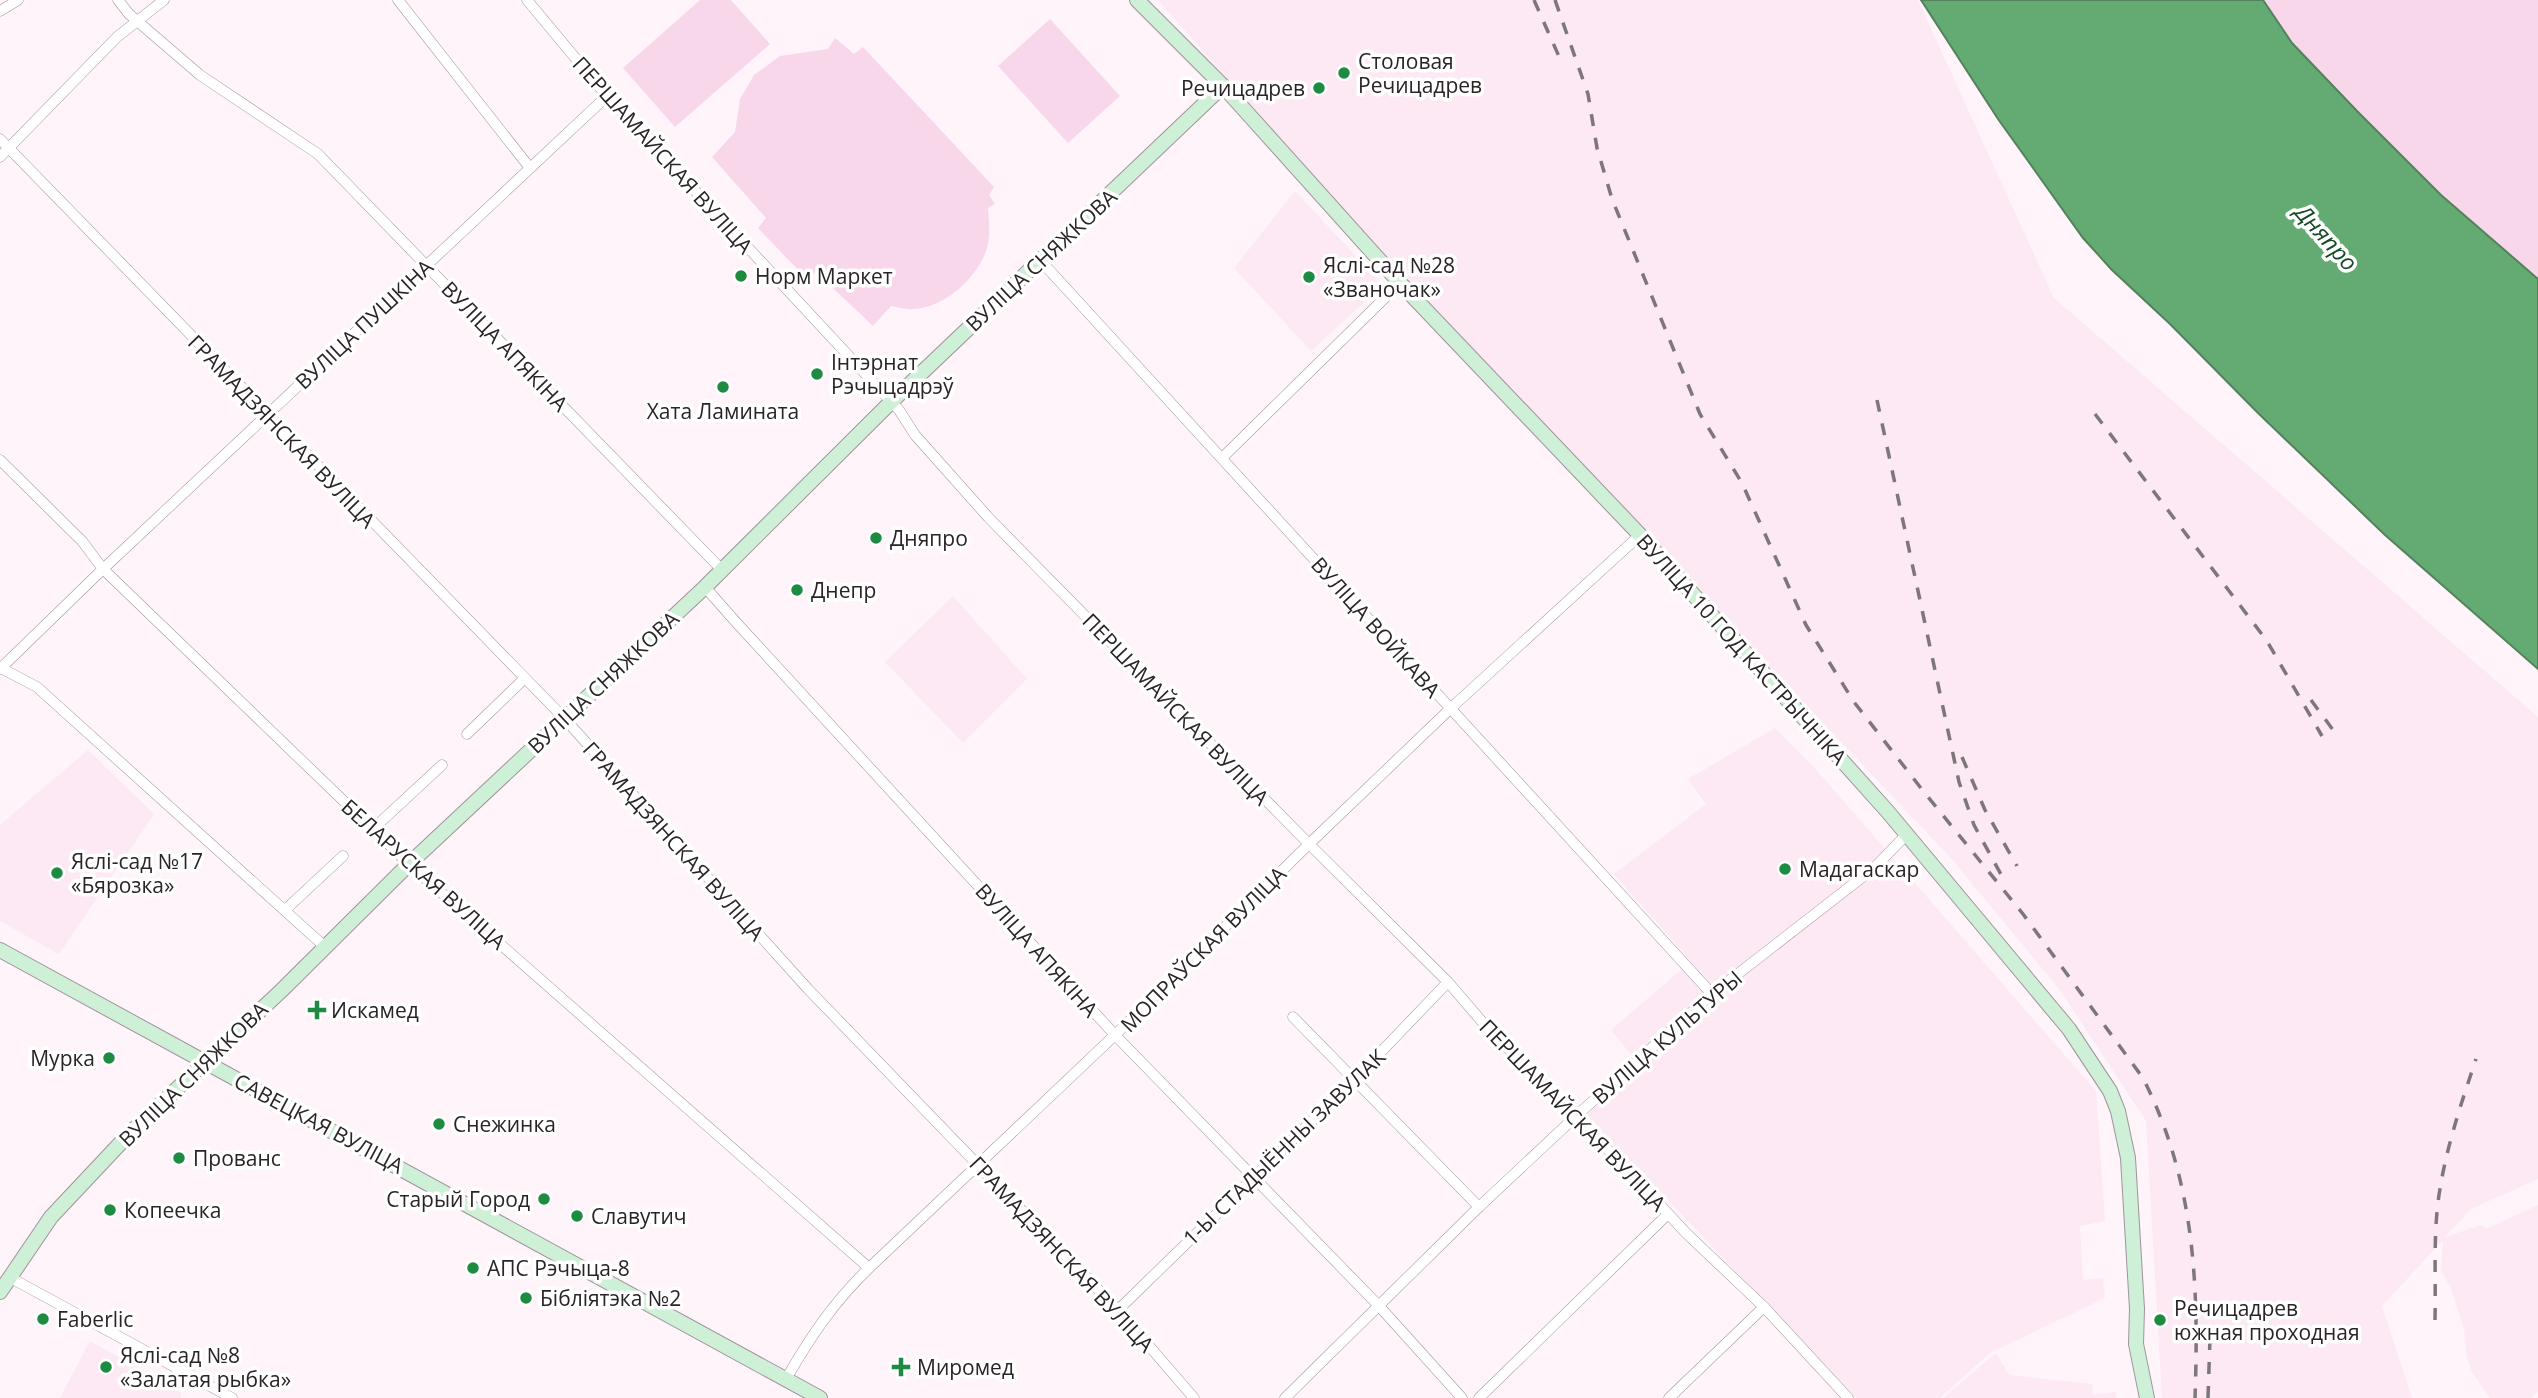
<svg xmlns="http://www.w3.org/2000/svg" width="2538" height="1398" viewBox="0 0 2538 1398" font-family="'Open Sans',sans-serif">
  <rect width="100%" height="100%" fill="#fef4fa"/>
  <g fill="#fde9f4">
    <polygon points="1158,0 1918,0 2054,298 2538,717 2538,1179 2471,1209 2445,1237 2481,1225 2486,1229 2538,1205 2538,1392 2530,1398 2490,1398 2472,1372 2467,1357 2464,1329 2450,1286 2441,1272 2443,1240 2382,1306 2412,1398 2162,1398 2146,1121 2060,990 1950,857 1386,261 1387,259"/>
    <polygon points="1295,191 1383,285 1311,351 1234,268"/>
    <polygon points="953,596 1027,679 963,743 885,662"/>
    <polygon points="1775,728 1813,766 2096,1091 2105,1221 2080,1226 2083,1280 2103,1278 2105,1298 1990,1353 1940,1398 1856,1398 1587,1115 1639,1064 1611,1030 1691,961 1614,874 1706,804 1688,779"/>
    <polygon points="88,750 154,814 59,954 0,921 0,825"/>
    <polygon points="90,1341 181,1393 181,1398 60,1398"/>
    <polygon points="1996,1353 2009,1375 2092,1384 2093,1395 2116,1392 2116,1398 1943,1398"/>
  </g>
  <g fill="#f9d7eb">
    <polygon points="700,0 731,0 770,44 675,127 623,68"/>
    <polygon points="2263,0 2538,0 2538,279 2441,195 2357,111 2292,43"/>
    <polygon points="1050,19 1120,96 1068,143 998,66"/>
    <path d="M 835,38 L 854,54 L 863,47 L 994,187 L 989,195 L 995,204 L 988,208 C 989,222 991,237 986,251 C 976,279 944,308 913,309 C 906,310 898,307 891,306 L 873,326 L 816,272 L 807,279 L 758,228 L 766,218 L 712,157 L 735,132 L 740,99 L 754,75 L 780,56 L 828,49 Z"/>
  </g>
  <polygon fill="#64ab73" stroke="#53825c" stroke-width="2" points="1921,0 2263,0 2292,43 2357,111 2441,195 2538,279 2538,669 2385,535 2258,413 2170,324 2112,270 2083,238 1998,119"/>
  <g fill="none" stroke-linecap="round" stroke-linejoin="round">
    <defs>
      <g id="street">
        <polyline points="118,0 129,14 200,75 318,154 722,570"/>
        <polyline points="398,0 530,168"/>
        <polyline points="527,0 607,96 899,410 915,435 988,517 1309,844 1448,982 1484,1024 1623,1165 1686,1233 1764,1307 1848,1398"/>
        <polyline points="0,11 18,0"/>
        <polyline points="0,139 564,718 808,989 1118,1310 1194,1398"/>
        <polyline points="0,157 117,37 164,0"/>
        <polyline points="1040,260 1712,994"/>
        <polyline points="1223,457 1400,283"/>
        <polyline points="0,460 82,541 103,569 409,864 869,1268"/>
        <polyline points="705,587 734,620 1115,1035 1379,1306 1462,1398"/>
        <polyline points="1,668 37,687 324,946"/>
        <polyline points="0,669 103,569 607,96"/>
        <polyline points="467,734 524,679"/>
        <polyline points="373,829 442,765"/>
        <polyline points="285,910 343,856"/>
        <polyline points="1293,1017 1479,1207"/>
        <polyline points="9,1277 232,1398"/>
        <polyline points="1118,1310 1354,1080 1448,982"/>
        <path d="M 786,1379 C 811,1336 833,1303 869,1268 L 1115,1035 L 1309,844 L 1450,709 L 1640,535"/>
        <polyline points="1285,1398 1479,1207 1575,1117 1712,994 1874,868 1907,834"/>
        <polyline points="1479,1398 1668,1214"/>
        <polyline points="1669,1398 1764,1307"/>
      </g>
      <g id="secondary">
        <polyline points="1137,0 1223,86 1400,283 1640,535 1888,812 2069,1029 2110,1091 2118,1111 2128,1158 2137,1309 2136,1344 2147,1398"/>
        <polyline points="0,950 820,1398"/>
        <polyline points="0,1292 51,1217 130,1133 282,990 409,864 705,587 891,402 1223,86"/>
      </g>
    </defs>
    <use href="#street" stroke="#a2939c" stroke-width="11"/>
    <use href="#secondary" stroke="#a2939c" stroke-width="16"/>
    <use href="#street" stroke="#fff" stroke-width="10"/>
    <use href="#secondary" stroke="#cef0d6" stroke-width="14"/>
    <g stroke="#7d767a" stroke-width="3.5" stroke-dasharray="12 12" stroke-linecap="butt">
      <polyline points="1534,0 1561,61"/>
      <path d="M 1555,0 L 1588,94 L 1597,148 L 1612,199 L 1700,414 L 1742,483 L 1806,625 L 1854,702 L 1924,792 L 2023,914 L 2143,1078 C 2195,1181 2199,1285 2195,1398"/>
      <polyline points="1877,400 1959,782 1974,825 2004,880"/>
      <polyline points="2095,414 2267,641 2322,736"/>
      <polyline points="2311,700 2336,734"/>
      <polyline points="1962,757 1985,810 2017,866"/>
      <path d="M 2435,1320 C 2436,1278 2433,1236 2439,1195 C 2446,1148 2461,1104 2476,1059"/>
      <polyline points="2208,1398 2210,1338"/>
    </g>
  </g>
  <g fill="#1e8b43" stroke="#fff" stroke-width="2.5">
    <circle cx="1344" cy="73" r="7"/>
    <circle cx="1319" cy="88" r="7"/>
    <circle cx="741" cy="276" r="7"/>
    <circle cx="1309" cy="277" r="7"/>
    <circle cx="817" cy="374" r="7"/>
    <circle cx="723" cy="387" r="7"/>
    <circle cx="876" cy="538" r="7"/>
    <circle cx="797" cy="590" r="7"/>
    <circle cx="1785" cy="869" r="7"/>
    <circle cx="57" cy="873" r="7"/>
    <path d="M313.5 999.5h7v7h7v7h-7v7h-7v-7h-7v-7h7z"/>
    <circle cx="109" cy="1058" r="7"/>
    <circle cx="439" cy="1124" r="7"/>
    <circle cx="179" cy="1158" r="7"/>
    <circle cx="544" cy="1199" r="7"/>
    <circle cx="110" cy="1210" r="7"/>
    <circle cx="577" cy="1216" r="7"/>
    <circle cx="473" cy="1268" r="7"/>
    <circle cx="526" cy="1298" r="7"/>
    <circle cx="43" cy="1319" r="7"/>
    <circle cx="2160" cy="1320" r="7"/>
    <circle cx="106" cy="1367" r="7"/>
    <path d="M897.5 1356.5h7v7h7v7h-7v7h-7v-7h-7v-7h7z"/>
  </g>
  <g text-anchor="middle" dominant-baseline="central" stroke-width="7" stroke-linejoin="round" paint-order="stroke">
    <g font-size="21" fill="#2a2427" stroke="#fff" text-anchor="start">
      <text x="1358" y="61">Столовая<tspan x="1358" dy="24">Речицадрев</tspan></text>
      <text x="1305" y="88" text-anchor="end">Речицадрев</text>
      <text x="1323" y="265">Яслі-сад №28<tspan x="1323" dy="24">«Званочак»</tspan></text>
      <text x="755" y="276">Норм Маркет</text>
      <text x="831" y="362">Інтэрнат<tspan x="831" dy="24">Рэчыцадрэў</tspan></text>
      <text x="723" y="411" text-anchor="middle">Хата Ламината</text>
      <text x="890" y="538">Дняпро</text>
      <text x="811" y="590">Днепр</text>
      <text x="71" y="861">Яслі-сад №17<tspan x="71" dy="24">«Бярозка»</tspan></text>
      <text x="1799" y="869">Мадагаскар</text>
      <text x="331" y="1010">Искамед</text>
      <text x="95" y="1058" text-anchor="end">Мурка</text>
      <text x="453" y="1124">Снежинка</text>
      <text x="193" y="1158">Прованс</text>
      <text x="530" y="1199" text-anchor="end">Старый Город</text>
      <text x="124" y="1210">Копеечка</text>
      <text x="591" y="1216">Славутич</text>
      <text x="487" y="1268">АПС Рэчыца-8</text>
      <text x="540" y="1298">Бібліятэка №2</text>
      <text x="2174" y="1308">Речицадрев<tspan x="2174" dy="24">южная проходная</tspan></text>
      <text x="57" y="1319">Faberlic</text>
      <text x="120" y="1355">Яслі-сад №8<tspan x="120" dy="24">«Залатая рыбка»</tspan></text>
      <text x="917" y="1367">Миромед</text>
    </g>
    <g font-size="21" fill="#2a2427" stroke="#fff">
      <text transform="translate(663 155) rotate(48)">ПЕРШАМАЙСКАЯ ВУЛІЦА</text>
      <text transform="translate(1041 260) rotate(-43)">ВУЛІЦА СНЯЖКОВА</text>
      <text transform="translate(364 324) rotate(-43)">ВУЛІЦА ПУШКІНА</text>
      <text transform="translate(505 346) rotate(46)">ВУЛІЦА АПЯКІНА</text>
      <text transform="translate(282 431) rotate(46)">ГРАМАДЗЯНСКАЯ ВУЛІЦА</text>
      <text transform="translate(1376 627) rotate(48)">ВУЛІЦА ВОЙКАВА</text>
      <text transform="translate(1742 649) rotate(48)">ВУЛІЦА 10 ГОД КАСТРЫЧНІКА</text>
      <text transform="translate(603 682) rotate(-43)">ВУЛІЦА СНЯЖКОВА</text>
      <text transform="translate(1176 709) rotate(46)">ПЕРШАМАЙСКАЯ ВУЛІЦА</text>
      <text transform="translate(674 841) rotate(48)">ГРАМАДЗЯНСКАЯ ВУЛІЦА</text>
      <text transform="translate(424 874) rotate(42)">БЕЛАРУСКАЯ ВУЛІЦА</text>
      <text transform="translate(1203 949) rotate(-45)">МОПРАЎСКАЯ ВУЛІЦА</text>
      <text transform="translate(1037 950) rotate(48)">ВУЛІЦА АПЯКІНА</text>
      <text transform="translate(1667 1037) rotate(-41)">ВУЛІЦА КУЛЬТУРЫ</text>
      <text transform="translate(193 1074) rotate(-44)">ВУЛІЦА СНЯЖКОВА</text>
      <text transform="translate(1573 1115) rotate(46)">ПЕРШАМАЙСКАЯ ВУЛІЦА</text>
      <text transform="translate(319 1123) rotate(28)">САВЕЦКАЯ ВУЛІЦА</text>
      <text transform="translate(1284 1147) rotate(-44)">1-Ы СТАДЫЁННЫ ЗАВУЛАК</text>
      <text transform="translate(1062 1254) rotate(47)">ГРАМАДЗЯНСКАЯ ВУЛІЦА</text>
    </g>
    <g font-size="23" font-style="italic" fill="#174b26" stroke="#fff">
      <text transform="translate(2327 237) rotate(48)">Дняпро</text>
    </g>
  </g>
</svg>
